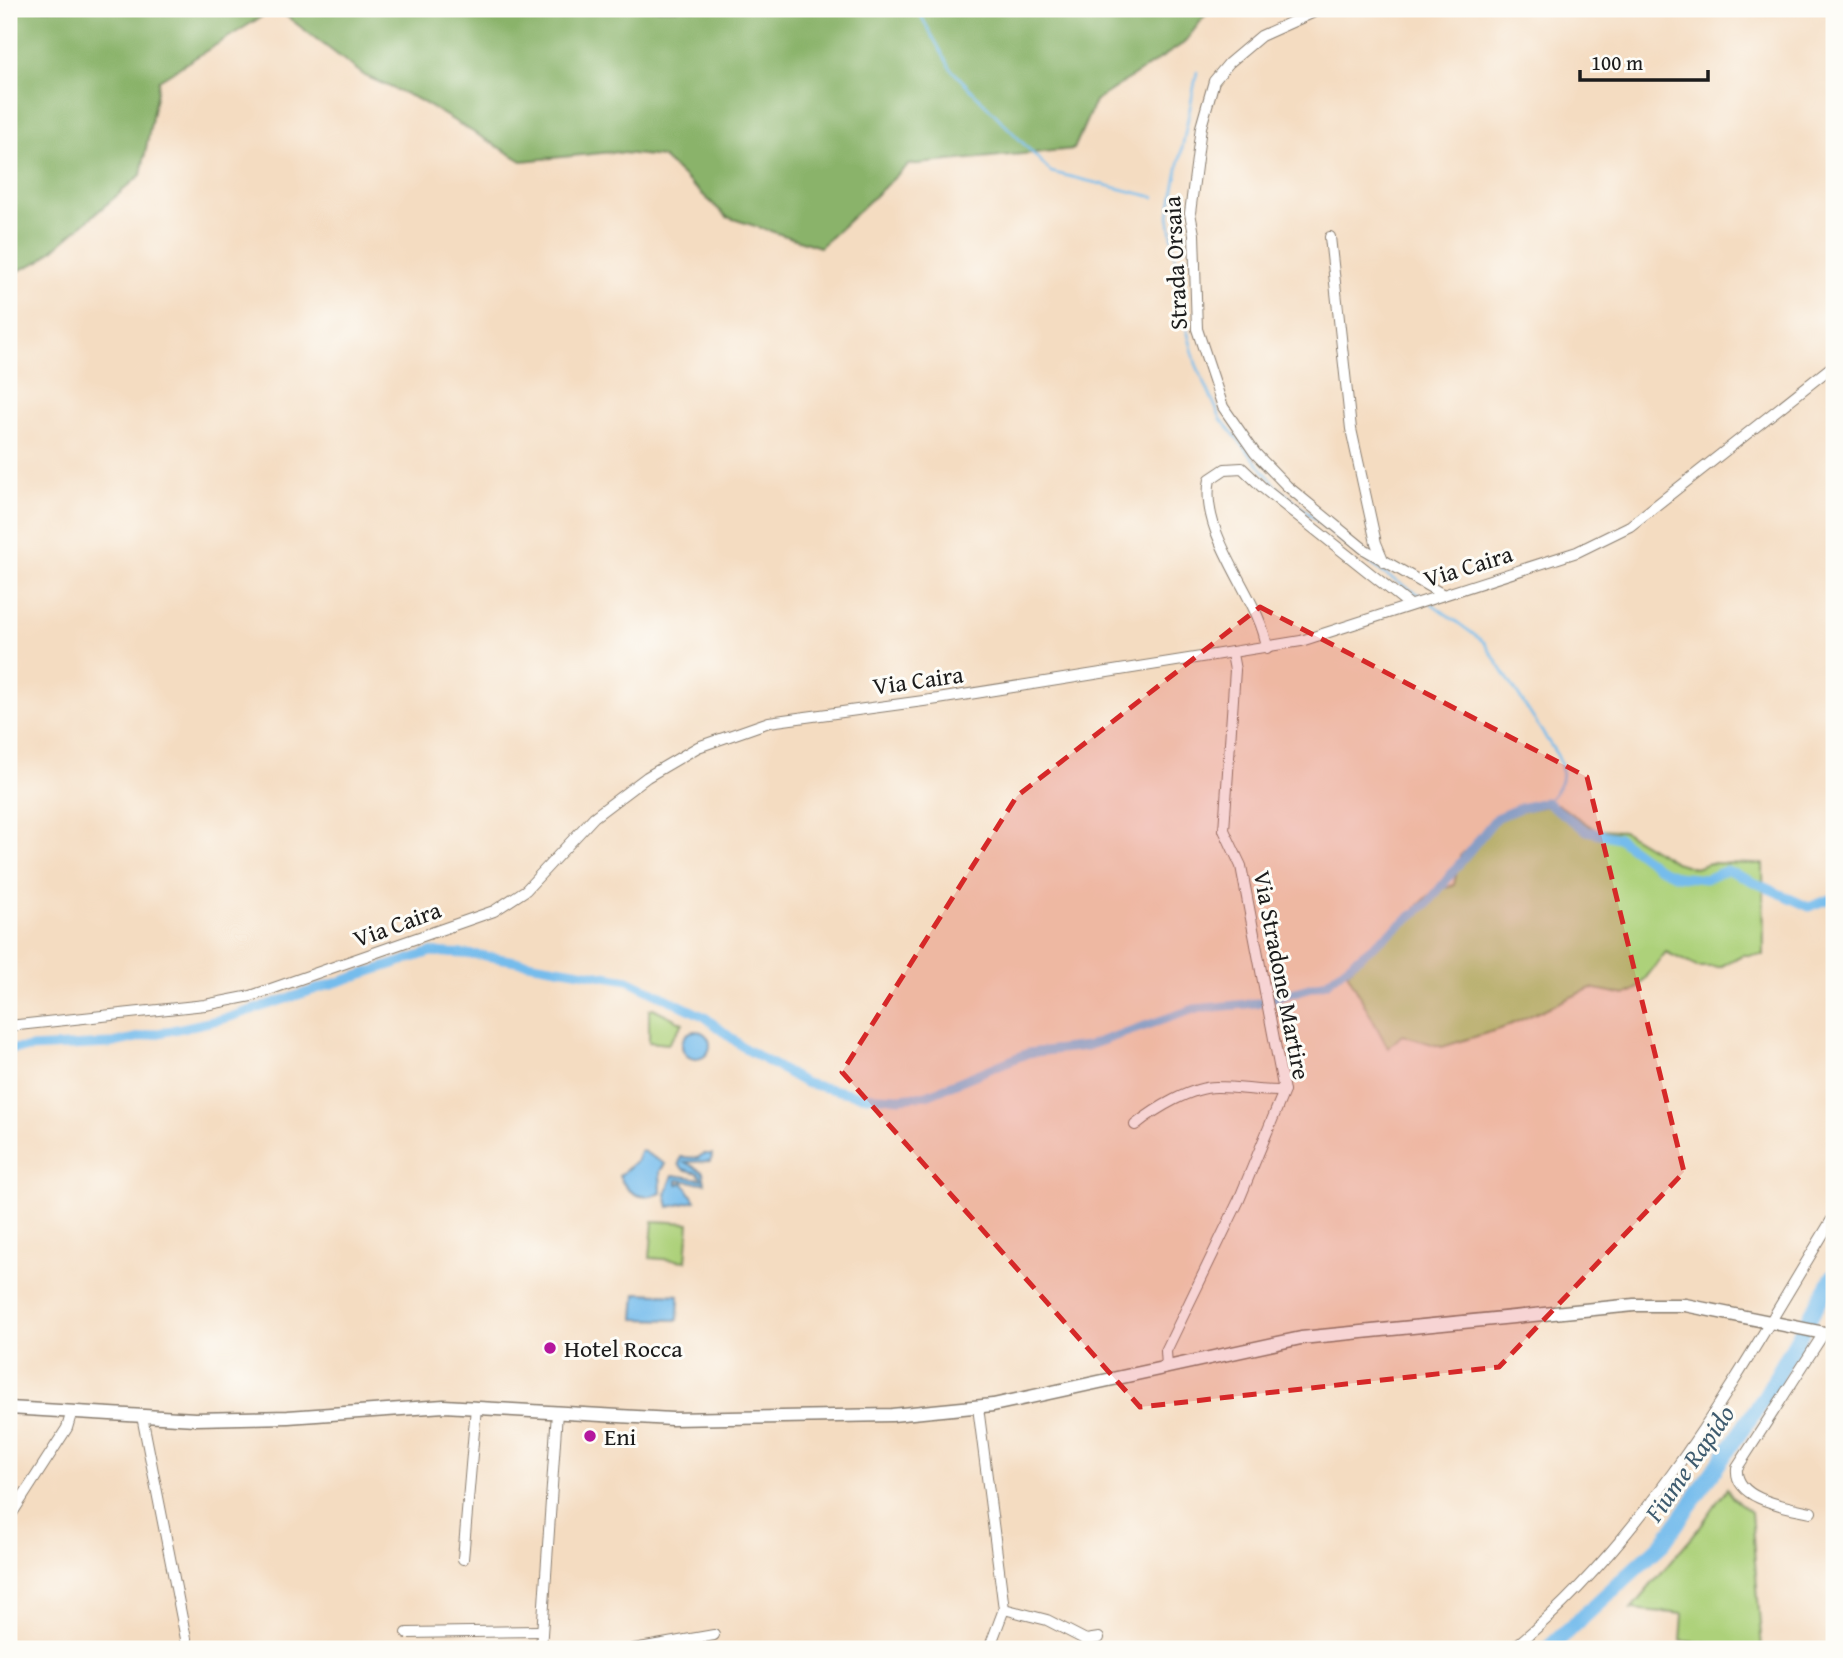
<svg xmlns="http://www.w3.org/2000/svg" width="1843" height="1658" viewBox="0 0 1843 1658" font-family="'Gentium Book Plus',serif">
  <rect width="100%" height="100%" fill="#fdfcf7"/>
  <filter id="ink" filterUnits="userSpaceOnUse"><feTurbulence type="fractalNoise" baseFrequency=".0143" numOctaves="2"/><feDisplacementMap in="SourceGraphic" scale="14" xChannelSelector="R" yChannelSelector="G"/><feConvolveMatrix kernelMatrix="1 2 1 2 8 2 1 2 1" color-interpolation-filters="sRGB"/></filter>
  <filter id="wash" filterUnits="userSpaceOnUse"><feTurbulence type="fractalNoise" baseFrequency=".00686" numOctaves="4" result="noise"/><feDisplacementMap in="SourceGraphic" scale="28" xChannelSelector="R" yChannelSelector="G"/><feGaussianBlur stdDeviation="1.57" result="paint"/><feColorMatrix in="noise" values="0 0 0 0 0 0 0 0 0 0 0 0 0 0 0 0 0 1.4 0 .05"/><feComposite in="paint" operator="in"/></filter>
  <g filter="url(#wash)">
    <rect width="100%" height="100%" fill="#f4dcc1"/>
    <g fill="#add17a" stroke="#64764b" stroke-width="2">
      <polygon points="1557,804 1596,830 1623,831 1675,862 1695,868 1710,863 1763,864 1764,955 1742,955 1720,967 1697,967 1666,952 1637,989 1625,995 1591,988 1503,1028 1442,1047 1402,1035 1388,1048 1347,972 1435,890 1454,885 1460,856 1505,814"/>
      <polygon points="653,1008 683,1023 668,1044 649,1042 649,1010"/>
      <polygon points="653,1221 689,1223 686,1261 650,1258"/>
      <polygon points="1727,1488 1732,1497 1751,1512 1762,1649 1681,1641 1683,1614 1631,1609 1699,1528"/>
    </g>
    <g fill="#8ab36a" stroke="#536843" stroke-width="2">
      <polygon points="9,9 274,9 159,80 141,175 40,261 9,275"/>
      <polygon points="277,9 1210,9 1184,43 1095,101 1074,149 908,165 820,247 727,217 662,157 612,152 522,161 417,99 365,76"/>
    </g>
    <g fill="#74bcec" stroke="#486c84" stroke-width="2">
      <circle cx="696" cy="1045" r="14"/>
      <path d="M 641,1150 L 665,1164 L 660,1171 L 661,1193 C 642,1201 628,1194 619,1176 L 637,1160 Z"/>
      <polygon points="703,1154 712,1154 711,1161 685,1162 703,1172 705,1183 677,1180 677,1184 684,1183 695,1201 669,1207 666,1194 673,1175 702,1179 698,1173 683,1169 679,1164 681,1157 698,1158"/>
      <polygon points="636,1293 679,1295 678,1320 634,1319"/>
    </g>
    <g fill="none" stroke-linecap="round" stroke-linejoin="round">
      <g stroke="#74bcec" stroke-width="2.5">
        <polyline points="917,9 951,69 1051,172 1154,197"/>
        <polyline points="1197,72 1169,215 1184,319 1196,364 1221,419 1277,487 1339,539 1386,575 1423,597"/>
        <path d="M 1431,603 L 1484,642 L 1557,755 C 1567,774 1561,789 1546,802"/>
      </g>
      <polyline stroke="#74bcec" stroke-width="9" points="9,1049 109,1044 227,1018 431,952 480,955 628,980 705,1017 744,1048 805,1083 861,1096 900,1098 927,1095 1028,1053 1087,1046 1194,1009 1257,1003 1326,983 1428,903 1496,818 1520,808 1546,802 1587,831 1618,838 1657,867 1676,876 1705,879 1727,870 1809,907 1830,899 1834,901"/>
      <polyline stroke="#74bcec" stroke-width="16" points="1548,1649 1664,1542 1764,1398 1834,1275"/>
    </g>
  </g>
  <g filter="url(#ink)">
    <g fill="none" stroke-linecap="round" stroke-linejoin="round">
      <defs>
        <g id="minor">
          <polyline points="1321,9 1261,36 1229,63 1214,81 1201,127 1190,213 1194,234 1197,329 1223,407 1255,453 1287,486 1364,549 1442,594"/>
          <polyline points="1330,237 1351,429 1376,543 1384,562"/>
          <path d="M 1267,648 C 1261,598 1198,536 1210,479 L 1225,469 L 1242,468 L 1263,488 L 1410,605"/>
          <polyline points="9,1026 205,1005 251,996 494,911 526,890 594,817 647,777 698,747 769,722 938,699 1301,641 1577,552 1630,526 1834,365"/>
          <path d="M 1135,1125 C 1155,1109 1192,1086 1218,1087 C 1240,1087 1262,1092 1284,1091"/>
          <polyline points="1167,1366 1166,1351 1239,1200 1284,1091 1241,866 1224,830 1235,670 1232,654"/>
          <polyline points="978,1407 1004,1609 989,1649"/>
          <polyline points="142,1416 188,1649"/>
          <path d="M 1811,1512 C 1788,1507 1734,1500 1737,1468 L 1824,1333"/>
          <polyline points="9,1518 67,1428 72,1411"/>
          <polyline points="463,1559 476,1407"/>
          <polyline points="1004,1609 1047,1620 1086,1640 1099,1638"/>
          <polyline points="407,1633 542,1631"/>
          <polyline points="541,1649 557,1412"/>
          <polyline points="634,1649 714,1635"/>
          <path d="M 1512,1649 C 1653,1534 1741,1369 1834,1216"/>
        </g>
        <polyline id="major" points="9,1408 195,1419 288,1417 444,1406 672,1419 892,1415 993,1405 1301,1338 1634,1305 1685,1305 1834,1335"/>
      </defs>
      <use href="#minor" stroke="#887c6e" stroke-width="12"/>
      <use href="#major" stroke="#887c6e" stroke-width="15"/>
      <use href="#minor" stroke="#fff" stroke-width="10"/>
      <use href="#major" stroke="#fff" stroke-width="12"/>
    </g>
  </g>
  <path fill="#d62828" fill-opacity="0.2" stroke="#d62828" stroke-width="5" stroke-dasharray="14 9" stroke-linejoin="round" d="M 1260,607 L 1587,777 L 1684,1172 L 1499,1367 L 1140,1407 L 842,1072 L 1017,796 Z"/>
  <g fill="#b5179e" stroke="#fdfcf7" stroke-width="2.5">
    <circle cx="550" cy="1348" r="7"/>
    <circle cx="590" cy="1436" r="7"/>
  </g>
  <g text-anchor="middle" dominant-baseline="central" stroke-width="6" stroke-linejoin="round" paint-order="stroke">
    <g font-size="24" fill="#1c1c1c" stroke="#fdfcf7">
      <text transform="translate(1175 263) rotate(-93)">Strada Orsaia</text>
      <text transform="translate(1468 566) rotate(-17)">Via Caira</text>
      <text transform="translate(918 680) rotate(-8)">Via Caira</text>
      <text transform="translate(397 924) rotate(-20)">Via Caira</text>
      <text transform="translate(1282 975) rotate(79)">Via Stradone Martire</text>
    </g>
    <g font-size="24" fill="#1c1c1c" stroke="#fdfcf7" text-anchor="start">
      <text x="564" y="1348">Hotel Rocca</text>
      <text x="604" y="1436">Eni</text>
    </g>
    <g font-size="26" font-style="italic" fill="#3f5c6f" stroke="#fdfcf7">
      <text transform="translate(1689 1463) rotate(-55)">Fiume Rapido</text>
    </g>
  </g>
  <rect width="1843" height="1658" fill="none" stroke="#fdfcf7" stroke-width="35"/>
  <path d="M1580 70v10h128v-10" fill="none" stroke="#1c1c1c" stroke-width="3.5"/>
  <text x="1591" y="70" font-size="21" fill="#1c1c1c" stroke="#fdfcf7" stroke-width="5" paint-order="stroke">100 m</text>
</svg>
